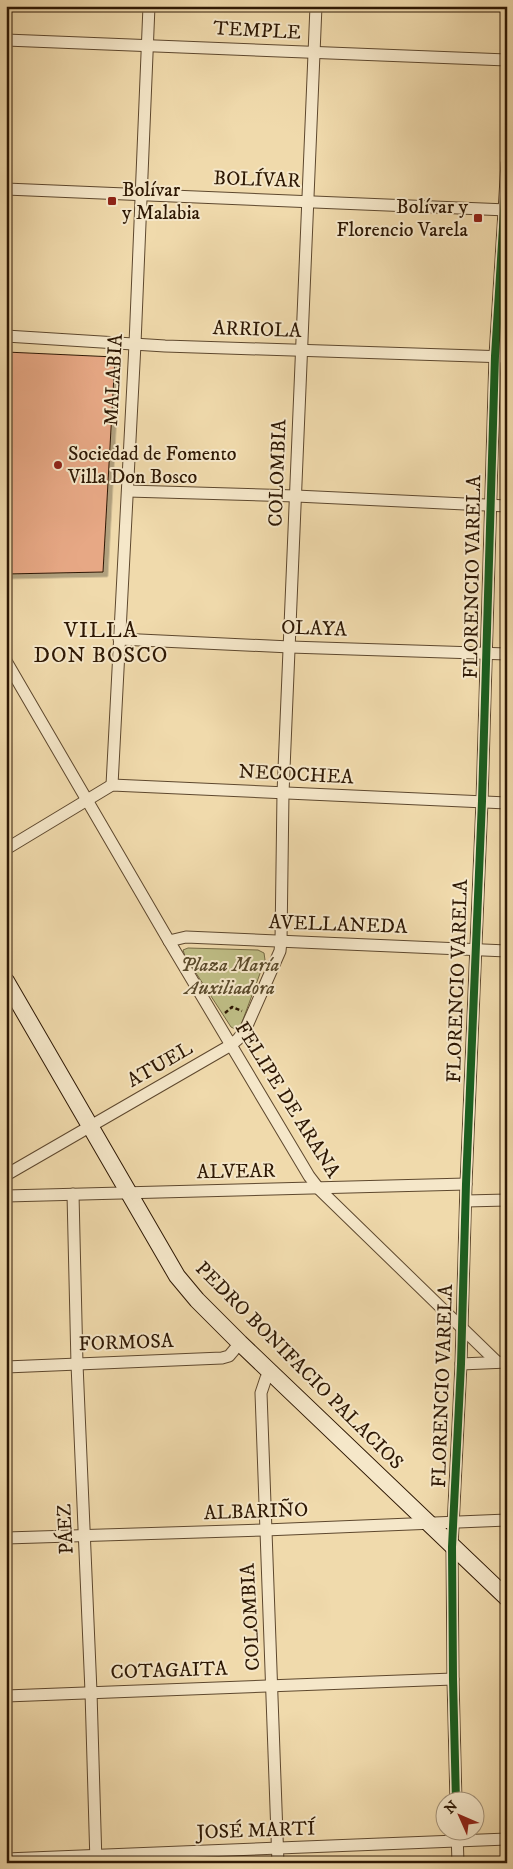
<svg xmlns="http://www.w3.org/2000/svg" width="513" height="1869" viewBox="0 0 513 1869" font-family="'IM FELL DW Pica',serif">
  <defs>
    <filter id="shadow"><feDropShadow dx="4.5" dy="4.5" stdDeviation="0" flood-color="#0004"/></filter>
  </defs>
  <rect width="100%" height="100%" fill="#f0daac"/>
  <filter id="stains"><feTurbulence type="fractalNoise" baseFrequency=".004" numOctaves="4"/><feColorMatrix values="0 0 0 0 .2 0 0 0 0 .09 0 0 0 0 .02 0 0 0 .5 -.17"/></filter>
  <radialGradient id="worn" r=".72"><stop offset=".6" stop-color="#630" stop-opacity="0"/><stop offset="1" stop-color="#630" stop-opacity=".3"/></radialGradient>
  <polygon fill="#bfbe86" stroke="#766b45" points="188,948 258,950 264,953 265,960 241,1025 237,1030 231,1027 185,956 183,950"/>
  <polygon fill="#e7a885" stroke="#2e1804" filter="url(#shadow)" points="6,352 115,357 103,572 6,574"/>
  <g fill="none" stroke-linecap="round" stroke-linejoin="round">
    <defs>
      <g id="street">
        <polyline points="6,40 507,60"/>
        <polyline points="6,189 507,210"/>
        <polyline points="6,336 165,346 507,357"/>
        <polyline points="128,491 296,496 507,506"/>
        <polyline points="119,639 290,647 507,654"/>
        <polyline points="6,661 169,941 309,1176 319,1189 497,1362"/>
        <polyline points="112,785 135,344 149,6"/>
        <polyline points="6,849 112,785 507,803"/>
        <polyline points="169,941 186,937 507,951"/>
        <polyline points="6,1175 231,1045 238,1039 246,1028 280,951 281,941 283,793 316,6"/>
        <polyline points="73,1194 77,1364 91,1692 96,1863"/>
        <polyline points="6,1196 466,1184"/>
        <polyline points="466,1201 507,1200"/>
        <polyline points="461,1364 507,1362"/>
        <polyline points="6,1367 222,1358 229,1356 240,1343"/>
        <polyline points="272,1374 266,1378 261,1393 278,1863"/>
        <polyline points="6,1538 265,1530 507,1520"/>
        <polyline points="6,1696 453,1679"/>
        <polyline points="456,1802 453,1679 452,1547 461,1364 466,1184 482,801 495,356 507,163"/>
        <polyline points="457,1832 458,1863"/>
        <polyline points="6,1859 507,1839"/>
      </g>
      <polyline id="secondary" points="6,981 177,1276 197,1300 240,1343 507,1598"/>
    </defs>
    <use href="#street" stroke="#5e482e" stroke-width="13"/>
    <use href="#secondary" stroke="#2e1804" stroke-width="18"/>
    <polyline stroke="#2e1804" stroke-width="2.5" stroke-dasharray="4 2.5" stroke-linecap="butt" points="225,1013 232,1007 242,1011"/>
    <use href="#street" stroke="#f5e7c9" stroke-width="11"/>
    <use href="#secondary" stroke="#f5e7c9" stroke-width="16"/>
    <defs>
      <polyline id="cycleway" points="456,1802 453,1679 452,1547 461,1364 466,1184 482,801 495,356 507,163"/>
    </defs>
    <use href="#cycleway" stroke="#f5e7c9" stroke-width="11"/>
    <use href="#cycleway" stroke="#1b5e20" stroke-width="8"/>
  </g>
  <g fill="#8f2418" stroke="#f5e7c9" stroke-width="2">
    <rect x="107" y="196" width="10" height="10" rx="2.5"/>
    <rect x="473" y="213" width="10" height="10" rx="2.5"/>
    <circle cx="58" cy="465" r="5"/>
  </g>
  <g text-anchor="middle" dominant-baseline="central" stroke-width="4" stroke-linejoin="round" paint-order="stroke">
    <g font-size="20" fill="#2e1804" stroke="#f5e7c9">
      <text transform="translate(257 31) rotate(3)">TEMPLE</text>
      <text transform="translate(257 180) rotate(2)">BOLÍVAR</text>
      <text transform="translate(257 330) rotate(2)">ARRIOLA</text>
      <text transform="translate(114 380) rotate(-87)">MALABIA</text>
      <text transform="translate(278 473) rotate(-88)">COLOMBIA</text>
      <text transform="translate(473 577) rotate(-89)">FLORENCIO VARELA</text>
      <text transform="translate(314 629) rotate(2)">OLAYA</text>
      <text transform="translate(296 775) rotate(3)">NECOCHEA</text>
      <text transform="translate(338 925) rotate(2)">AVELLANEDA</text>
      <text transform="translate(458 981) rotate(-88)">FLORENCIO VARELA</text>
      <text transform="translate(160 1065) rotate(-30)">ATUEL</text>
      <text transform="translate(287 1100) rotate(58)">FELIPE DE ARANA</text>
      <text transform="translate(236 1172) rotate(-1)">ALVEAR</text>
      <text transform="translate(126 1343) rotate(-2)">FORMOSA</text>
      <text transform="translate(299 1366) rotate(45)">PEDRO BONIFACIO PALACIOS</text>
      <text transform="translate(443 1386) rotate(-88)">FLORENCIO VARELA</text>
      <text transform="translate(256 1512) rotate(-2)">ALBARIÑO</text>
      <text transform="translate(66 1529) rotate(-93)">PÁEZ</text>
      <text transform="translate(251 1617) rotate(-93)">COLOMBIA</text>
      <text transform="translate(169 1671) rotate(-2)">COTAGAITA</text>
      <text transform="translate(256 1831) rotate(-2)">JOSÉ MARTÍ</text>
    </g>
    <g font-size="20" fill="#2e1804" stroke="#f5e7c9" text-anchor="start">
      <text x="122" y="190">Bolívar<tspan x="122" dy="23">y Malabia</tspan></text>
      <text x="468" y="207" text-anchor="end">Bolívar y<tspan x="468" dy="23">Florencio Varela</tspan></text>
      <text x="68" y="454">Sociedad de Fomento<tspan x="68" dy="23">Villa Don Bosco</tspan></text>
    </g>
    <g font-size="20" font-style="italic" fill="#5a4a2b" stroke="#f5e7c9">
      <text x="230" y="965">Plaza María<tspan x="230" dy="23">Auxiliadora</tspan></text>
    </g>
    <g font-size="22" letter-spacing="1" fill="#2e1804" stroke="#f5e7c9">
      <text x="101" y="630">VILLA<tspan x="101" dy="25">DON BOSCO</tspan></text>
    </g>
  </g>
  <rect width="513" height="1869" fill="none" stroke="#f0daac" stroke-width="25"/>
  <rect x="8" y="8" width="498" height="1854" fill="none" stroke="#2e1804" stroke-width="2.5"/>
  <rect x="12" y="12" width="488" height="1844" fill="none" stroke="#2e1804"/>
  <g transform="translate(460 1816) rotate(315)"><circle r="24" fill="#f5e7c9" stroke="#a5947a"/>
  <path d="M0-4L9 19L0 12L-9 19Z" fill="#8f2418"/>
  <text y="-8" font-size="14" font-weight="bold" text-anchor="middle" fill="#2e1804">N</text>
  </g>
  <rect width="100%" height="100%" filter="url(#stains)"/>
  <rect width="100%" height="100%" fill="url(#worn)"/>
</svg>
